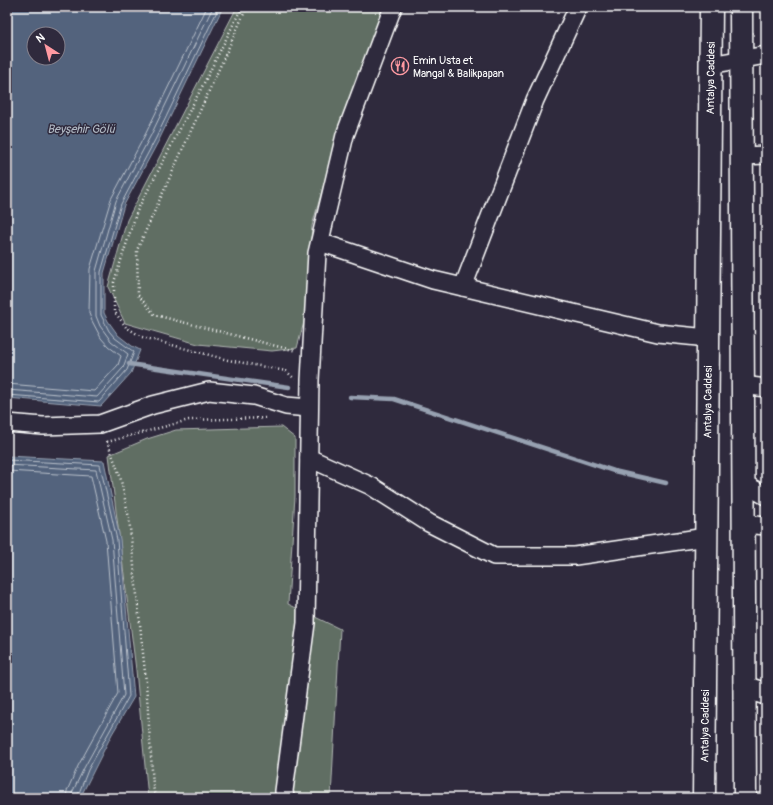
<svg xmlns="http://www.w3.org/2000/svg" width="773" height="805" viewBox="0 0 773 805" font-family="Pangolin,sans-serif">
  <rect width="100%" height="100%" fill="#2f2a3d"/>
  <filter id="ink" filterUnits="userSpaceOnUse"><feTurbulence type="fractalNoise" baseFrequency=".025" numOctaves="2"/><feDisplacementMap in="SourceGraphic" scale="8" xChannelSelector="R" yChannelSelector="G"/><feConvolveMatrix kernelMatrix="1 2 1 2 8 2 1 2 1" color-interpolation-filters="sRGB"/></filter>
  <g filter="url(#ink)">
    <g fill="#616e64" stroke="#b0b6b2">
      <polygon points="237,7 383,7 341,124 312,226 305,318 297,348 272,351 198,344 125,323 108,287 127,220"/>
      <polygon points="281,427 295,438 295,496 288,604 340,629 331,798 148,798 136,670 109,455 147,439 176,430"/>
    </g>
    <g fill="#52637d" stroke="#97a1b1" fill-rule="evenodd">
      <path d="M 7,7 L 223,7 L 159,140 L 124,205 L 104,273 L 104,313 L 108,321 L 118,335 L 132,346 L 140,350 L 131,373 L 101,406 L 7,398 ZM 34,34 L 58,34 L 58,58 L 34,58 Z"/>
      <polygon points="7,456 104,461 120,539 134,697 112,734 80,798 7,798"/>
    </g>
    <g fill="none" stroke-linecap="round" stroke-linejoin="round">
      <g stroke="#bac1cb" stroke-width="1">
        <polyline points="7,384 94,391 118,365 121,356 108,346 101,338 91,319 89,313 90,269 111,199 146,133 207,7"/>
        <polyline points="7,390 97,397 123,368 128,354 111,341 100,326 96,316 96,271 116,201 151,135 213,7"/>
        <polyline points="7,395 99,402 127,370 134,352 115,338 109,331 101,315 101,272 121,204 156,138 219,7"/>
        <polyline points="7,460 100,465 117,540 129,696 88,770 77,798"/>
        <polyline points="7,465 96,470 112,540 124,695 84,768 72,793 72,798"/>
        <polyline points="7,471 91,476 106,541 118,693 78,766 67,791 66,798"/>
      </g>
      <g stroke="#97a1b1" stroke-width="4.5">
        <polyline points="129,364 289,387"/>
        <polyline points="350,397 394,399 614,471 666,483"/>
      </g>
      <defs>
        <g id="minor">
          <polyline points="710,65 766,55"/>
          <polyline points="742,156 766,155"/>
          <polyline points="320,242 433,280 658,333 708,338"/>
          <polyline points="463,287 535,100 578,7"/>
          <polyline points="743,385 766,388"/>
          <polyline points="7,423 43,426 100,424 153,405 209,391 254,396 286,406 309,408"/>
          <polyline points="309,458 371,486 429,523 494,556 575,556 706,537"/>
          <polyline points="743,483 766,496"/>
          <polyline points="743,524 766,526"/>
          <polyline points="285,798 284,791 306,623 310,380 317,253 345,135 393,7"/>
        </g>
        <polyline id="tertiary" points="744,687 766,694"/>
        <g id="primary">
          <polyline points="741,7 745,798"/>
          <path id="s1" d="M 704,798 L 711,7"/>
        </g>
      </defs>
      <use href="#minor" stroke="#fff" stroke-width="20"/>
      <use href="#tertiary" stroke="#fff" stroke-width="24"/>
      <use href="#primary" stroke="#fff" stroke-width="25"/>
      <g stroke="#fff" stroke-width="2.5" stroke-dasharray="1 3" stroke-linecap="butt">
        <polyline points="242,7 203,85 137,211 114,282 114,311 126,327 142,337 228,360 286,371 295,379"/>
        <polyline points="247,7 137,250 138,295 155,315 296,351"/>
        <polyline points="107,441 120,476 129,518 146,682 153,785 155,798"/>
        <polyline points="107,442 189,420 268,418"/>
      </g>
      <use href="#minor" stroke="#2f2a3d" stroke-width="17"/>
      <use href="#tertiary" stroke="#2f2a3d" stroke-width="21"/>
      <use href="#primary" stroke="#2f2a3d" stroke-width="22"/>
    </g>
  </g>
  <defs>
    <symbol id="restaurant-ring" viewBox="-11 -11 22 22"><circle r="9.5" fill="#2f2a3d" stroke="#ff9aa2" stroke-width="1.5"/><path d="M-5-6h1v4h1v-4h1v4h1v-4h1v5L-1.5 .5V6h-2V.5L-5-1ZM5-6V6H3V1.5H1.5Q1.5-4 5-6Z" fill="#ff9aa2"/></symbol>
  </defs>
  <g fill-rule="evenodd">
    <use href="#restaurant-ring" x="390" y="56" width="20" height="20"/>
  </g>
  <g text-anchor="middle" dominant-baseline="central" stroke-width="3" stroke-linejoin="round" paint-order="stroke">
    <g font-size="11" fill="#fff" stroke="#2f2a3d" text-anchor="start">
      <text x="413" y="60">Emin Usta et<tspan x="413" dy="13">Mangal &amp; Balikpapan</tspan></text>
    </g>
    <g font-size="11" fill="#fff" stroke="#2f2a3d">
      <text stroke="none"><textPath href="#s1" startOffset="720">Antalya Caddesi</textPath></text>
      <text stroke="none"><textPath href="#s1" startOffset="396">Antalya Caddesi</textPath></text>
      <text stroke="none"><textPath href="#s1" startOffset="72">Antalya Caddesi</textPath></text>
    </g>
    <g font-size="12" font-style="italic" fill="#b1b9c4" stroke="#2f2a3d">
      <text x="81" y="129">Beyşehir Gölü</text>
    </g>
  </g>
  <rect width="773" height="805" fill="none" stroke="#2f2a3d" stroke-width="24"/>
  <rect x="12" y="12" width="749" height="781" fill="none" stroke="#fff" stroke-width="1.5" filter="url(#ink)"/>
  <g transform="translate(46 46) rotate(324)"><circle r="19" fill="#2f2a3d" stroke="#827f8b"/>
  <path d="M0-3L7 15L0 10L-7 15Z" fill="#ff9aa2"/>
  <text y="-6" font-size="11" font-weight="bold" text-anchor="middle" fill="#ffffff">N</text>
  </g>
</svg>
